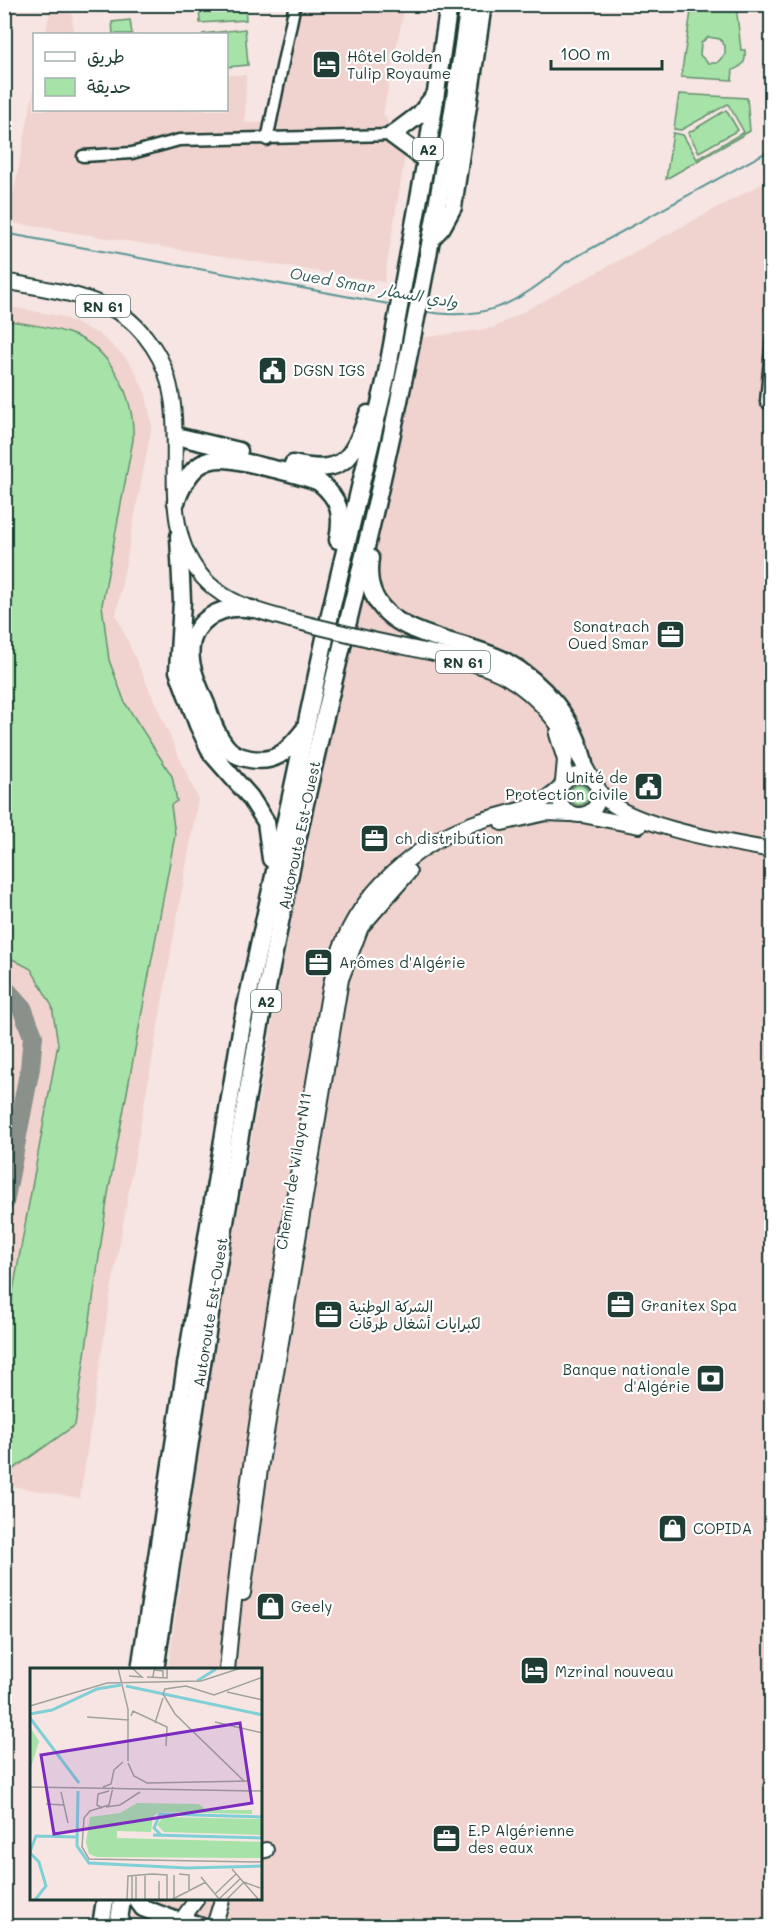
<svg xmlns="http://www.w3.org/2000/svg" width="776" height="1931" viewBox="0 0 776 1931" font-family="Mali,'Playpen Sans Arabic',sans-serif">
  <rect width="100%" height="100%" fill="#f6e5e2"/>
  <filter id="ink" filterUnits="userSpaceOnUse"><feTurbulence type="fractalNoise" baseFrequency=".0167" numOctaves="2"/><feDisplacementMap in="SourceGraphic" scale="12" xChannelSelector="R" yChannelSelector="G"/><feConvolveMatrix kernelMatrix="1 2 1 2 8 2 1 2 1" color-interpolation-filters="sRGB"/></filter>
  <g filter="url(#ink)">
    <g fill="#f0d3ce">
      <polygon points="52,5 72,5 73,34 45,34"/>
      <polygon points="287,5 405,5 383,113 405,157 384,282 8,222 34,89 34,110 226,110 227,75 246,75 245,123 265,123"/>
      <polygon points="771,179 771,1926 131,1926 135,1900 261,1900 261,1670 168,1670 211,1361 292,916 358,594 421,338 493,328"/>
      <polygon points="5,306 60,316 99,334 124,356 134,369 146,395 152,425 116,615 198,799 108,1309 80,1498 11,1486 5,1518"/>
    </g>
    <g fill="#a7e3a9" stroke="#63906e" stroke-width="1.5" fill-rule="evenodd">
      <polygon points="199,5 212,5 213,8 245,5 246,20 200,23"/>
      <path d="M 692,5 L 706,5 L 715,8 L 736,5 L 741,50 L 745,50 C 746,61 744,66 733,70 L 732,80 L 681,77 ZM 708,37 L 720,39 L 725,46 L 725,54 L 717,63 L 708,63 L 700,55 L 701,43 Z"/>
      <polygon points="130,20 132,34 113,34 112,22"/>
      <polygon points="245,29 248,65 227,67 226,34 202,34"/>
      <polygon points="679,94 747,98 750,131 666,179 673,133 683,135 697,159 744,132 728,104 681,130 674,129"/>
      <polygon points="726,110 738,130 699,152 688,133"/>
      <path d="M 5,320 C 25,324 48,326 68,333 C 112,347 135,398 133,440 L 102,605 L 109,660 L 125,703 L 172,776 L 177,801 L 171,805 L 175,835 L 108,1194 L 75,1425 L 5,1475 L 5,1335 L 58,1044 L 52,1006 L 31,969 L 5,955 Z"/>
      <circle cx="579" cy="795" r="10"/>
    </g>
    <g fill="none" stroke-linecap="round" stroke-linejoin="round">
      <g stroke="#599595" stroke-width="2">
        <polyline points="4,233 394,305"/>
        <path d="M 423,311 C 483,323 522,302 565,263 L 772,149"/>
      </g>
      <polyline stroke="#8a918b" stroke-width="20" points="4,988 22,1008 33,1036 30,1068 4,1203"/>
      <defs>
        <g id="minor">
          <polyline points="267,140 295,4"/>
          <polyline points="83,156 132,153 179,140 392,135"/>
          <polyline points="766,402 772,337"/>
        </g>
        <g id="major">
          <path d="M 4,281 C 42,288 80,293 114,310 C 129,317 144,333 153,347 C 203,420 140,529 215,589 C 236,606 264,613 290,620"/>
          <path d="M 369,639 C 410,649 455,655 494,671 C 540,690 569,738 592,779"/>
          <polyline points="557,734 565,760 563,782"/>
          <circle cx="579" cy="795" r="20"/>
          <path d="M 599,791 C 619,825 732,843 772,850"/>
          <polyline points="582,815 639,826"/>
          <polyline points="502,823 546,813 570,814"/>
          <polyline points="243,1593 260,1469 341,979 361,927 409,872"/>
          <path d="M 227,1670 C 247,1445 291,1222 328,1000 C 332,979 336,957 345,938 C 369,883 425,839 480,821 C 507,812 540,809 560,788"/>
          <polyline points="261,1851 266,1850"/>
          <polyline points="180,1922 196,1900"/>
          <polyline points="176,1926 180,1922 192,1922 203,1926"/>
          <polyline points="214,1926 222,1900"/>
        </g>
        <g id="highway">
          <polyline points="426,160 392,135 420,114 435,95"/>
          <polyline points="431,239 442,227 453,207 483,4"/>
          <polyline points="176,436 239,451"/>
          <path d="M 293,464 C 345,476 353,458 368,414"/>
          <path d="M 176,502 C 195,450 218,455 265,467 C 283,471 302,475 319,482 C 340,499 343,514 338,540"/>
          <polyline points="179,536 182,601 178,671 198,725 212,754 250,797 266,822 271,859"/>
          <path d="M 370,558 C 358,638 456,635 505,661 C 543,682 576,721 584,764"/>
          <path d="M 252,609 C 219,603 186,623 191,661 C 193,675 200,690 206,704 C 211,718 215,733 225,745 C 235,760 264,764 279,755 C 289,750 298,737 305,729"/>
          <polyline points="140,1670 186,1365 242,1025 331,610 386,378 426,160 449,4"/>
          <path d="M 155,1670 C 198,1387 240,1102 301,822 C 326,705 357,590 383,474 C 418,319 447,162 469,4"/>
          <polyline points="137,1900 143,1908 180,1922"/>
          <polyline points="101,1926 105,1900"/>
          <polyline points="118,1926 122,1900"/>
        </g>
      </defs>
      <use href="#minor" stroke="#1f3d34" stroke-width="15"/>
      <use href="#major" stroke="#1f3d34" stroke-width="18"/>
      <use href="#highway" stroke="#1f3d34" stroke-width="21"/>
      <use href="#minor" stroke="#fff" stroke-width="10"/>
      <use href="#major" stroke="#fff" stroke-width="14"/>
      <use href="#highway" stroke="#fff" stroke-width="16"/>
      <defs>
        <polyline id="major-bridge" points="290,620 369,639"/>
      </defs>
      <use href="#major-bridge" stroke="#1f3d34" stroke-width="18" stroke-linecap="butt"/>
      <use href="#major-bridge" stroke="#fff" stroke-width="14"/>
    </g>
  </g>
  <defs>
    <symbol id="hotel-square" viewBox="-11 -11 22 22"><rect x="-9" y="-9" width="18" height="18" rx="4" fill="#1f3d34" stroke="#fff"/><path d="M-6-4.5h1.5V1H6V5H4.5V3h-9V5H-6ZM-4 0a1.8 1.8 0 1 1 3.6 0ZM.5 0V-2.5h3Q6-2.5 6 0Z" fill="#fff"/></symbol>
    <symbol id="civic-square" viewBox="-11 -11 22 22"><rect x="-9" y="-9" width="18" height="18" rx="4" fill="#1f3d34" stroke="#fff"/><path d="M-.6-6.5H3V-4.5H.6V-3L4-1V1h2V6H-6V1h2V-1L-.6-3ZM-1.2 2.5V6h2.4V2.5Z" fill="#fff"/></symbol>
    <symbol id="office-square" viewBox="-11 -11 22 22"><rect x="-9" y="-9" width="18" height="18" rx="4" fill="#1f3d34" stroke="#fff"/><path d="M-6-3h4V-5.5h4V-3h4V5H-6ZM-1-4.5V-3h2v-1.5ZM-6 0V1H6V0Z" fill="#fff"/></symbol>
    <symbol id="bank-square" viewBox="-11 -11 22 22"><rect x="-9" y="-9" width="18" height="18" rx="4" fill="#1f3d34" stroke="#fff"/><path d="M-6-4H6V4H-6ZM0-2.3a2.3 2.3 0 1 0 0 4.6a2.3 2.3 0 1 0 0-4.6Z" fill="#fff"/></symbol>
    <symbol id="shop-square" viewBox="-11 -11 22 22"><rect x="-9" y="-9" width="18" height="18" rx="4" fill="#1f3d34" stroke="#fff"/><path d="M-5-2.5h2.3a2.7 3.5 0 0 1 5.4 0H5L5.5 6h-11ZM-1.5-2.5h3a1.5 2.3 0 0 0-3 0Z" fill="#fff"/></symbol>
  </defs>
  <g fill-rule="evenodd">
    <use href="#hotel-square" x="310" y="48" width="33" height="33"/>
    <use href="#civic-square" x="256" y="354" width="33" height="33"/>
    <use href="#office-square" x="654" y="618" width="33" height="33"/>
    <use href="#civic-square" x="632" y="770" width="33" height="33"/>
    <use href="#office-square" x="358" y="822" width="33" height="33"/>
    <use href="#office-square" x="302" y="946" width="33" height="33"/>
    <use href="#office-square" x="604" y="1288" width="33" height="33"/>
    <use href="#office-square" x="312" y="1298" width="33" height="33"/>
    <use href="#bank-square" x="694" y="1362" width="33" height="33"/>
    <use href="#shop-square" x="656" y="1512" width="33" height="33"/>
    <use href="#shop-square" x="254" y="1590" width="33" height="33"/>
    <use href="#hotel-square" x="518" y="1654" width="33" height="33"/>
    <use href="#office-square" x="430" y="1822" width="33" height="33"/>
  </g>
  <g text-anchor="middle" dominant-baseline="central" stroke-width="4.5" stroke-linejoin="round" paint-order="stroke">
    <g fill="#fff" stroke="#627771" stroke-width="1.5">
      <rect x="413" y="138" width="30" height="22" rx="4.5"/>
      <rect x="76" y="295" width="54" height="22" rx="4.5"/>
      <rect x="436" y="651" width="54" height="22" rx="4.5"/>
      <rect x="251" y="990" width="30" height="22" rx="4.5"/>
    </g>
    <g font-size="14" font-weight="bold" fill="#1f3d34">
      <text x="428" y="149">A2</text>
      <text x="103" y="306">RN 61</text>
      <text x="463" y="662">RN 61</text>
      <text x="266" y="1001">A2</text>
    </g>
    <g font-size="15" fill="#1f3d34" stroke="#fff" text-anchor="start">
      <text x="347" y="56">Hôtel Golden<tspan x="347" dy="17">Tulip Royaume</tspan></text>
      <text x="293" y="370">DGSN IGS</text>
      <text x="649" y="626" text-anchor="end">Sonatrach<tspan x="649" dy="17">Oued Smar</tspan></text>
      <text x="628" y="777" text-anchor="end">Unité de<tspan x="628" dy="17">Protection civile</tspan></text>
      <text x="395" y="838">ch distribution</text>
      <text x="339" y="962">Arômes d'Algérie</text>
      <text x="641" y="1305">Granitex Spa</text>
      <text x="349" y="1306">الشركة الوطنية<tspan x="349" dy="17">لكبرايات أشغال طرقات</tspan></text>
      <text x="690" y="1369" text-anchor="end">Banque nationale<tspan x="690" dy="17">d'Algérie</tspan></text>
      <text x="693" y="1528">COPIDA</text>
      <text x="291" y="1606">Geely</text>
      <text x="555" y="1671">Mzrinal nouveau</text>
      <text x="468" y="1830">E.P Algérienne<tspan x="468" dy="17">des eaux</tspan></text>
    </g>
    <g font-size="15" fill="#1f3d34" stroke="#fff">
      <text transform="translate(299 835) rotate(-78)">Autoroute Est-Ouest</text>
      <text transform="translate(293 1171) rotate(-81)">Chemin de Wilaya N11</text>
      <text transform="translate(210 1312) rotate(-81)">Autoroute Est-Ouest</text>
    </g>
    <g font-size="16" font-style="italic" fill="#37625c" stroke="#fff">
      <text transform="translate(374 287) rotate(10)">Oued Smar وادي السمار</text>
    </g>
  </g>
  <g transform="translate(30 1668)">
    <rect width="232" height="232" fill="#f6e5e2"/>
    <path d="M 0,59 L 9,73 L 0,103 ZM 107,135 L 169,136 L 176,142 L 222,142 L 222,146 L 130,144 L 123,148 L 121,164 L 87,163 L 87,170 L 232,174 L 232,190 L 67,189 L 59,186 L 56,174 L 60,149 L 90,145 ZM 133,149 L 232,151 L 232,167 L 134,164 L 127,157 Z" fill="#a7e3a9"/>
    <path fill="none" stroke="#7fd0d6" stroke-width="3" d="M 167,13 L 186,1M 96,18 L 233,47M 0,46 L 22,42 L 67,21 L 91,17M 0,50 L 49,115M 48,123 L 47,178 L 59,195 L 157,200 L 233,198M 123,167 L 233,170M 131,167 L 124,160 L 130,146 L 233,149M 0,184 L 6,168 L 48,169M 0,185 L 9,194 L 16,218 L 5,232"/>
    <path fill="none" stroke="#a0a29c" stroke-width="1.5" d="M 88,0 L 98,41 L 98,93M 99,8 L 112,9 L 102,0M 117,9 L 137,10 L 137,0M 123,9 L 124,2 L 133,3 L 133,10M 197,24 L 233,32M 0,38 L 77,15 L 171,13 L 211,0M 101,48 L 103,43 L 137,59 L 136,78M 57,49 L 99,52M 185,54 L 233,65M 125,55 L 133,30M 98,95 L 104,108 L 117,115 L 220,113M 215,114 L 145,46 L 133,26 L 135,21 L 156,18 L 184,27 L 233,9M 0,119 L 233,123M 73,119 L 81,116 L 84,102 L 93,94M 83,119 L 79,137 L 60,143 L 54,150 L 52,179 L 59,191 L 233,194M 31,124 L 38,155M 16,136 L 34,137M 76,139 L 90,137 L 110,124M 72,140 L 67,137 L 68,126 L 79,123M 202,201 L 229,232M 149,206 L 159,207 L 159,223M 106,207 L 106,232M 102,208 L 102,232M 171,209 L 190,232M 185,226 L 206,206M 144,231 L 144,207M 189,231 L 210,211M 97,232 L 98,208 L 122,206 L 137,207 L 137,232M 115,232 L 115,206M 129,232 L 129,213M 141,232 L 176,214M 196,232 L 214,214 L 230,220"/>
    <path fill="#7b2cbf" fill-opacity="0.15" stroke="#7b2cbf" stroke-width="3" d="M 210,55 L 222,135 L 24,166 L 11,87 Z"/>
    <rect width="232" height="232" fill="none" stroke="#1f3d34" stroke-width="3"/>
  </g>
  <rect width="776" height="1931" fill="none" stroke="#fff" stroke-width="24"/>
  <rect x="12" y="12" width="752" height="1907" fill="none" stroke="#1f3d34" stroke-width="2" filter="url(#ink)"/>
  <rect x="33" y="33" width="195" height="78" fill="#ffffff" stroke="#a5b1ae" stroke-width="1.5"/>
  <rect x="45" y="52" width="30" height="9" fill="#ffffff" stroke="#a5b1ae" stroke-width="1.5"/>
  <text x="87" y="63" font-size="18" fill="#1f3d34">طريق</text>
  <rect x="45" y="78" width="30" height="18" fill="#a7e3a9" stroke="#a5b1ae" stroke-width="1.5"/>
  <text x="87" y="93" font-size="18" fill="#1f3d34">حديقة</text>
  <path d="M551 60v9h111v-9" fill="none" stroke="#1f3d34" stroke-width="3"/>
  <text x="560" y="60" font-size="18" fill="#1f3d34" stroke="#ffffff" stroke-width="4.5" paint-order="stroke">100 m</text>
</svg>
